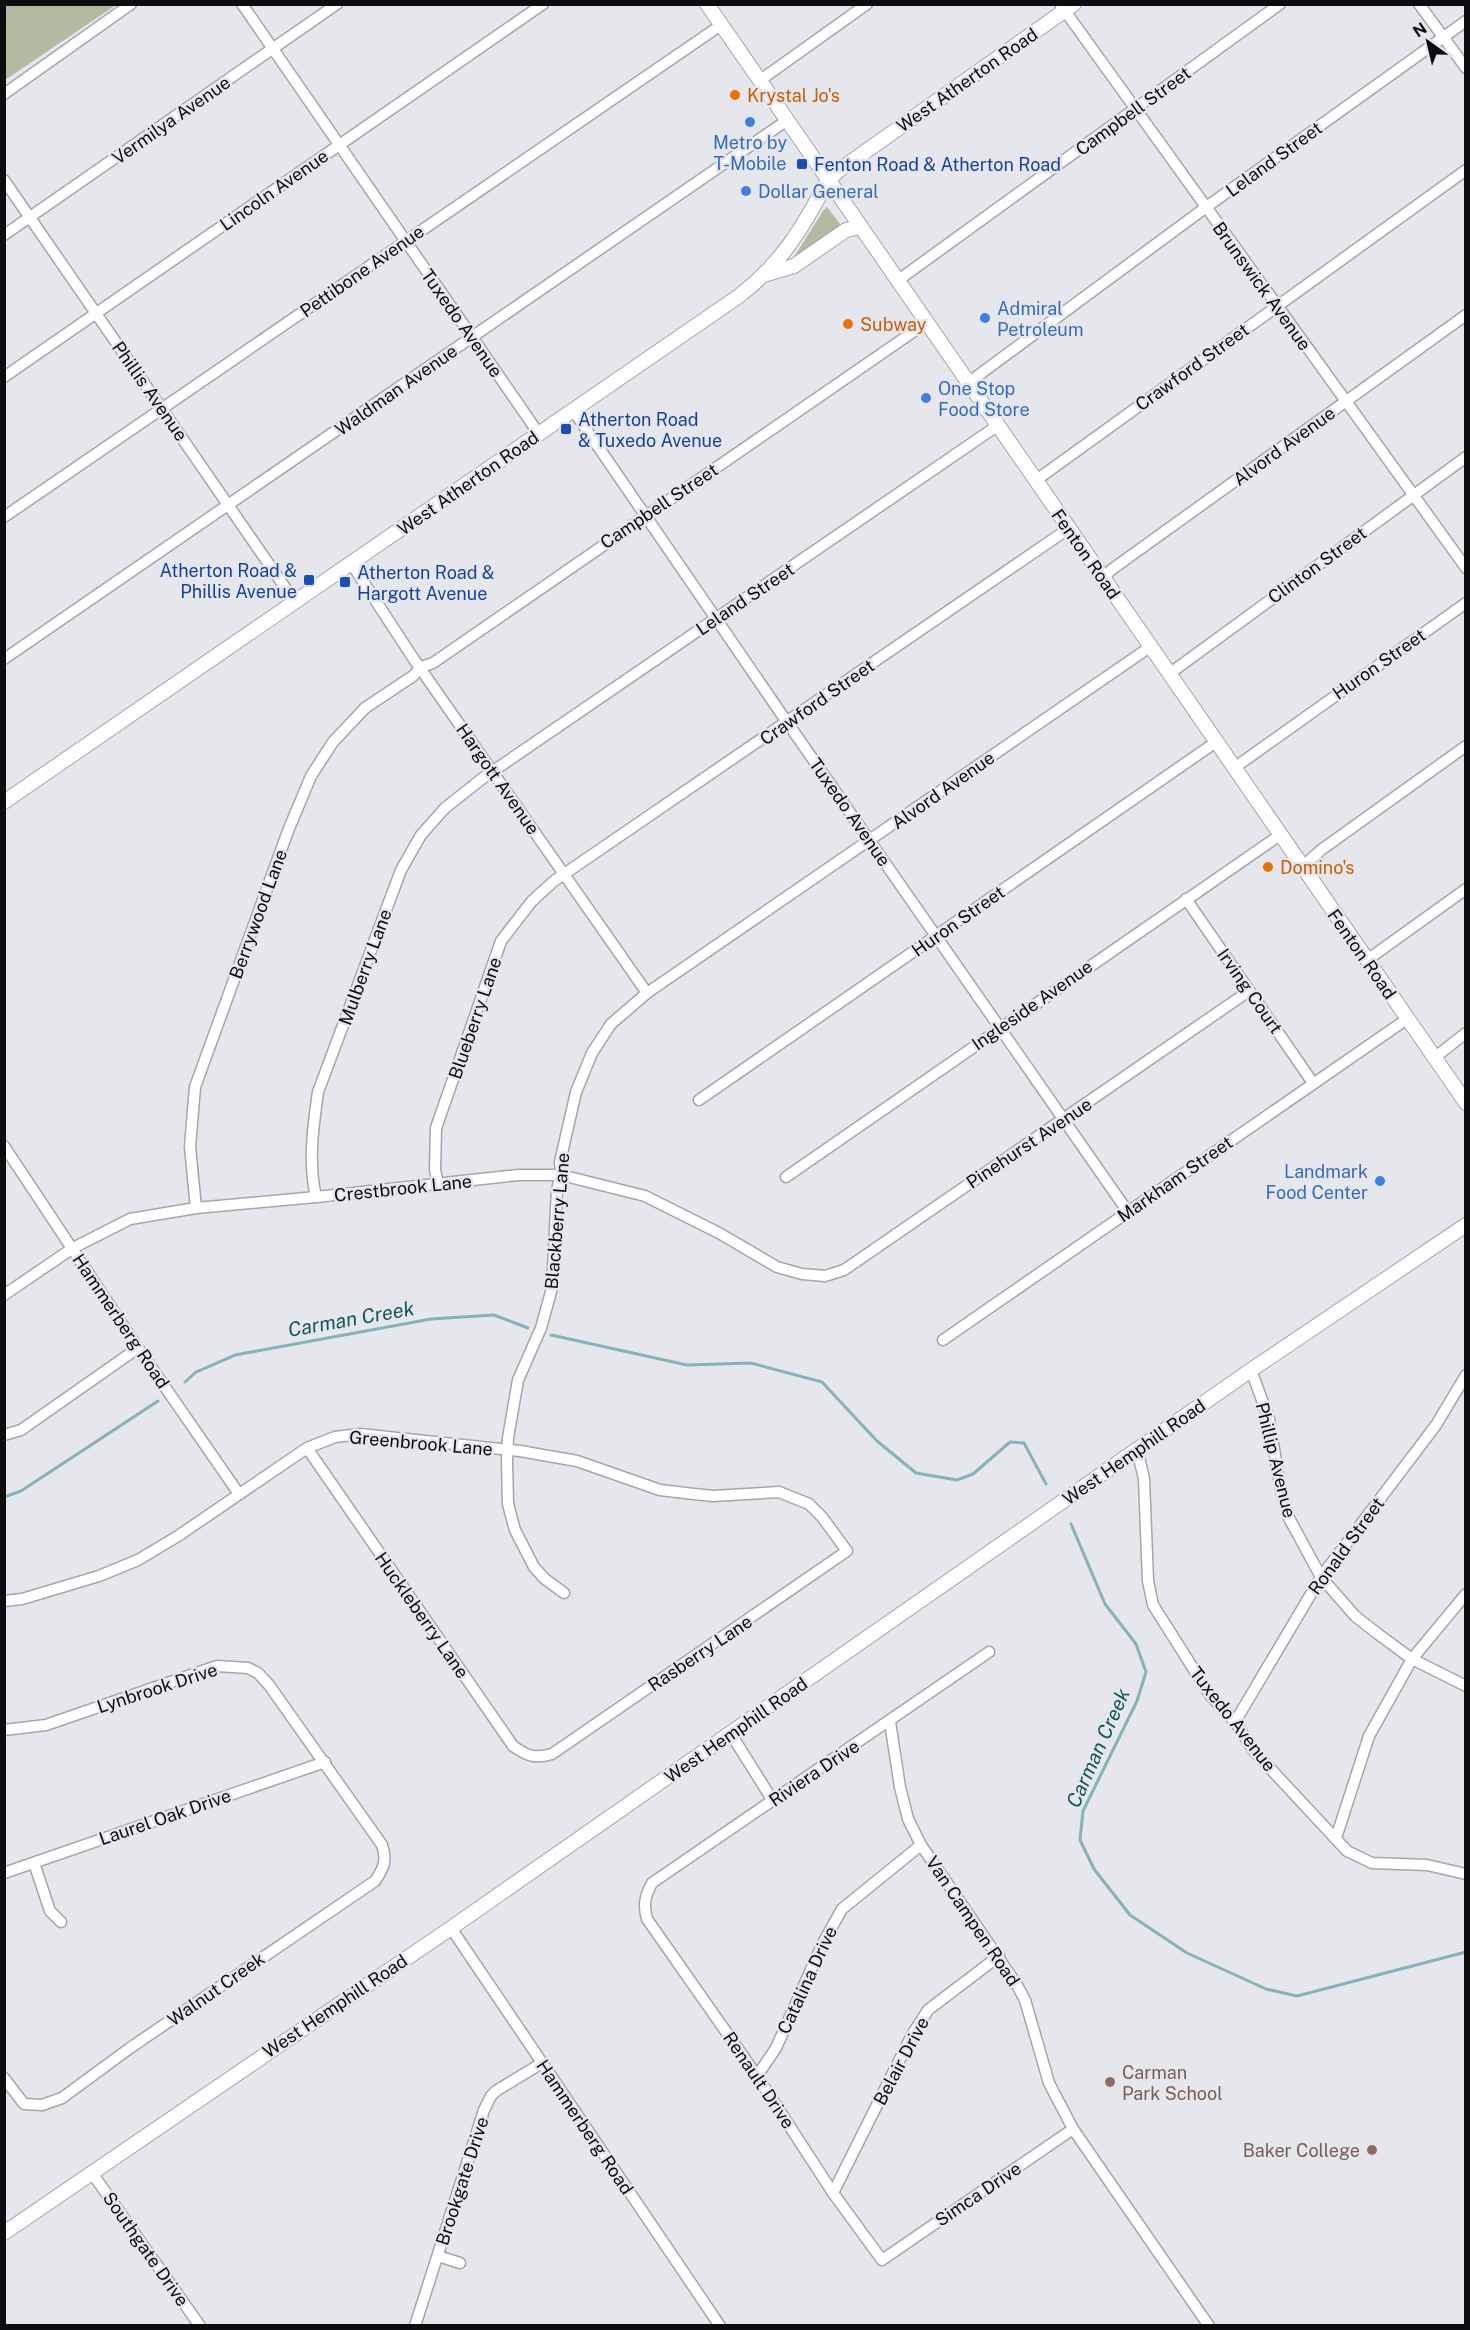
<svg xmlns="http://www.w3.org/2000/svg" width="1470" height="2330" viewBox="0 0 1470 2330" font-family="'Public Sans',sans-serif">
  <rect width="100%" height="100%" fill="#e5e7ec"/>
  <g fill="#b2baa1">
    <polygon points="5,4 116,4 116,5 5,80"/>
    <polygon points="827,207 843,228 792,260 823,211"/>
  </g>
  <g fill="none" stroke-linecap="round" stroke-linejoin="round">
    <g stroke="#86b3b7" stroke-width="3">
      <polyline points="551,1335 687,1365 751,1363 822,1382 877,1441 916,1473 957,1480 973,1474 1010,1442 1024,1443 1046,1484"/>
      <polyline points="185,1382 196,1372 235,1355 431,1319 494,1315 528,1328"/>
      <polyline points="4,1497 21,1491 158,1401"/>
      <polyline points="1071,1524 1105,1604 1136,1644 1146,1672 1137,1701 1083,1811 1080,1840 1094,1869 1130,1915 1187,1953 1266,1989 1297,1996 1466,1952"/>
    </g>
    <defs>
      <g id="minor">
        <polyline points="242,4 539,434"/>
        <polyline points="1060,4 1466,568"/>
        <polyline points="1419,4 1466,68"/>
        <polyline points="759,81 867,4"/>
        <polyline points="4,94 131,4"/>
        <polyline points="4,180 295,602"/>
        <polyline points="4,235 337,4"/>
        <polyline points="897,281 1280,4"/>
        <polyline points="4,377 543,4"/>
        <polyline points="968,383 1205,208 1466,21"/>
        <polyline points="573,410 780,712 1128,1212"/>
        <polyline points="1035,481 1466,170"/>
        <polyline points="4,517 721,25"/>
        <polyline points="351,563 413,658 647,993"/>
        <polyline points="1103,579 1111,570 1466,315"/>
        <polyline points="4,659 786,121"/>
        <polyline points="1169,674 1466,457"/>
        <polyline points="1234,768 1466,603"/>
        <polyline points="1302,867 1321,850 1466,746"/>
        <polyline points="1186,899 1313,1083"/>
        <polyline points="1367,960 1466,889"/>
        <polyline points="1434,1058 1466,1033"/>
        <polyline points="699,1100 1216,742"/>
        <polyline points="4,1146 138,1348 239,1494"/>
        <polyline points="786,1177 1280,835"/>
        <polyline points="438,1184 435,1170 436,1128 501,941 532,901 554,881 1068,529"/>
        <path d="M 316,1197 C 308,1163 313,1127 318,1092 L 401,870 L 421,835 L 445,808 L 483,778 L 997,426"/>
        <polyline points="196,1208 190,1147 195,1087 288,831 311,776 333,742 365,708 413,676 421,667 433,663 926,323"/>
        <polyline points="4,1295 73,1248 130,1219 196,1208 316,1197 518,1175 561,1175 645,1196 719,1233 777,1267 802,1274 825,1276 844,1270 1249,991"/>
        <polyline points="943,1340 1407,1019"/>
        <polyline points="1251,1370 1269,1419 1281,1491 1289,1518 1321,1577 1355,1616 1378,1634 1412,1659 1466,1686"/>
        <polyline points="4,1435 21,1430 138,1348"/>
        <polyline points="1137,1449 1144,1479 1148,1581 1153,1605 1210,1695 1235,1722 1254,1751 1347,1851 1372,1863 1427,1865 1466,1874"/>
        <polyline points="564,1593 545,1579 534,1567 515,1530 508,1504 507,1461 508,1438 518,1380 541,1328 552,1288 557,1190 561,1175 560,1162 576,1092 592,1053 611,1024 647,993 1150,647"/>
        <path d="M 4,1601 L 22,1599 L 99,1576 L 138,1560 L 178,1536 L 307,1448 L 335,1437 L 360,1434 L 520,1451 L 577,1461 L 660,1490 L 694,1494 L 713,1496 L 779,1492 L 809,1504 L 822,1517 L 847,1551 L 552,1754 C 535,1759 527,1756 513,1746 L 307,1448"/>
        <path d="M 989,1652 L 652,1883 C 645,1896 643,1905 647,1919 L 757,2076 L 833,2193 L 882,2260 L 1073,2129"/>
        <polyline points="890,1722 900,1787 908,1819 921,1845 1017,1985 1025,2000 1049,2083 1073,2129 1209,2326"/>
        <polyline points="1235,1722 1321,1577 1436,1425 1466,1375"/>
        <path d="M 4,1730 L 46,1725 L 217,1666 L 248,1668 L 258,1673 L 269,1685 L 382,1845 C 387,1860 384,1868 375,1881 L 130,2048 L 62,2098 L 42,2105 L 24,2104 L 4,2078"/>
        <polyline points="731,1734 773,1801"/>
        <polyline points="1336,1838 1369,1736 1412,1659 1466,1594"/>
        <polyline points="34,1863 50,1911 61,1922"/>
        <polyline points="4,1873 325,1762"/>
        <polyline points="451,1928 720,2326"/>
        <polyline points="757,2076 776,2048 823,1943 842,1909 921,1845"/>
        <polyline points="92,2173 200,2326"/>
        <polyline points="833,2193 912,2035 928,2010 999,1956"/>
        <polyline points="438,2256 460,2263"/>
        <polyline points="415,2326 484,2110 491,2096 496,2091 542,2063"/>
      </g>
      <g id="tertiary">
        <polyline points="707,4 1466,1103"/>
        <polyline points="767,274 794,266 846,230 860,227"/>
        <path d="M 4,802 L 739,296 C 782,263 803,227 828,180 L 838,171 L 1074,4"/>
        <polyline points="4,2233 451,1928 1251,1370 1466,1225"/>
      </g>
    </defs>
    <use href="#minor" stroke="#a3a6aa" stroke-width="13"/>
    <use href="#tertiary" stroke="#a3a6aa" stroke-width="16"/>
    <use href="#minor" stroke="#fff" stroke-width="10"/>
    <use href="#tertiary" stroke="#fff" stroke-width="14"/>
  </g>
  <g fill="#e8710a" stroke="#e5e7ec" stroke-width="2">
    <circle cx="735" cy="95" r="6"/>
    <circle cx="848" cy="324" r="6"/>
    <circle cx="1268" cy="867" r="6"/>
  </g>
  <g fill="#3f7fe0" stroke="#e5e7ec" stroke-width="2">
    <circle cx="750" cy="122" r="6"/>
    <circle cx="746" cy="191" r="6"/>
    <circle cx="985" cy="318" r="6"/>
    <circle cx="926" cy="398" r="6"/>
    <circle cx="1380" cy="1181" r="6"/>
  </g>
  <g fill="#1a4fb4" stroke="#e5e7ec" stroke-width="2">
    <rect x="796" y="158" width="12" height="12" rx="3"/>
    <rect x="560" y="423" width="12" height="12" rx="3"/>
    <rect x="303" y="574" width="12" height="12" rx="3"/>
    <rect x="339" y="576" width="12" height="12" rx="3"/>
  </g>
  <g fill="#8d6e63" stroke="#e5e7ec" stroke-width="2">
    <circle cx="1110" cy="2082" r="6"/>
    <circle cx="1372" cy="2150" r="6"/>
  </g>
  <g text-anchor="middle" dominant-baseline="central" stroke-width="5" stroke-linejoin="round" paint-order="stroke">
    <g font-size="18" fill="#0c0d0f" stroke="#e5e7ec">
      <text transform="translate(967 80) rotate(-35)">West Atherton Road</text>
      <text transform="translate(1133 111) rotate(-36)">Campbell Street</text>
      <text transform="translate(171 120) rotate(-35)">Vermilya Avenue</text>
      <text transform="translate(1274 159) rotate(-36)">Leland Street</text>
      <text transform="translate(274 190) rotate(-35)">Lincoln Avenue</text>
      <text transform="translate(362 271) rotate(-35)">Pettibone Avenue</text>
      <text transform="translate(1262 286) rotate(54)">Brunswick Avenue</text>
      <text transform="translate(462 323) rotate(55)">Tuxedo Avenue</text>
      <text transform="translate(1192 367) rotate(-36)">Crawford Street</text>
      <text transform="translate(396 390) rotate(-35)">Waldman Avenue</text>
      <text transform="translate(150 391) rotate(55)">Phillis Avenue</text>
      <text transform="translate(1284 446) rotate(-36)">Alvord Avenue</text>
      <text transform="translate(468 483) rotate(-35)">West Atherton Road</text>
      <text transform="translate(659 506) rotate(-34)">Campbell Street</text>
      <text transform="translate(1086 554) rotate(55)">Fenton Road</text>
      <text transform="translate(1317 565) rotate(-36)">Clinton Street</text>
      <text transform="translate(745 599) rotate(-34)">Leland Street</text>
      <text transform="translate(1379 664) rotate(-35)">Huron Street</text>
      <text transform="translate(817 702) rotate(-35)">Crawford Street</text>
      <text transform="translate(498 779) rotate(55)">Hargott Avenue</text>
      <text transform="translate(943 790) rotate(-35)">Alvord Avenue</text>
      <text transform="translate(850 812) rotate(55)">Tuxedo Avenue</text>
      <text transform="translate(258 914) rotate(-70)">Berrywood Lane</text>
      <text transform="translate(958 921) rotate(-35)">Huron Street</text>
      <text transform="translate(1362 954) rotate(55)">Fenton Road</text>
      <text transform="translate(365 967) rotate(-70)">Mulberry Lane</text>
      <text transform="translate(1250 991) rotate(55)">Irving Court</text>
      <text transform="translate(1032 1005) rotate(-35)">Ingleside Avenue</text>
      <text transform="translate(475 1018) rotate(-71)">Blueberry Lane</text>
      <text transform="translate(1029 1143) rotate(-34)">Pinehurst Avenue</text>
      <text transform="translate(1175 1179) rotate(-35)">Markham Street</text>
      <text transform="translate(403 1188) rotate(-6)">Crestbrook Lane</text>
      <text transform="translate(557 1221) rotate(-85)">Blackberry Lane</text>
      <text transform="translate(121 1321) rotate(56)">Hammerberg Road</text>
      <text transform="translate(421 1443) rotate(5)">Greenbrook Lane</text>
      <text transform="translate(1134 1452) rotate(-35)">West Hemphill Road</text>
      <text transform="translate(1276 1460) rotate(76)">Phillip Avenue</text>
      <text transform="translate(1346 1546) rotate(-54)">Ronald Street</text>
      <text transform="translate(422 1615) rotate(55)">Huckleberry Lane</text>
      <text transform="translate(700 1653) rotate(-34)">Rasberry Lane</text>
      <text transform="translate(157 1688) rotate(-18)">Lynbrook Drive</text>
      <text transform="translate(1233 1719) rotate(52)">Tuxedo Avenue</text>
      <text transform="translate(736 1730) rotate(-35)">West Hemphill Road</text>
      <text transform="translate(814 1773) rotate(-34)">Riviera Drive</text>
      <text transform="translate(165 1817) rotate(-19)">Laurel Oak Drive</text>
      <text transform="translate(973 1921) rotate(56)">Van Campen Road</text>
      <text transform="translate(807 1980) rotate(-65)">Catalina Drive</text>
      <text transform="translate(216 1989) rotate(-35)">Walnut Creek</text>
      <text transform="translate(335 2006) rotate(-34)">West Hemphill Road</text>
      <text transform="translate(901 2061) rotate(-62)">Belair Drive</text>
      <text transform="translate(759 2080) rotate(56)">Renault Drive</text>
      <text transform="translate(585 2127) rotate(56)">Hammerberg Road</text>
      <text transform="translate(462 2181) rotate(-72)">Brookgate Drive</text>
      <text transform="translate(978 2194) rotate(-34)">Simca Drive</text>
      <text transform="translate(146 2249) rotate(55)">Southgate Drive</text>
    </g>
    <g font-size="18" fill="#c56008" stroke="#e5e7ec" text-anchor="start">
      <text x="747" y="95">Krystal Jo's</text>
      <text x="860" y="324">Subway</text>
      <text x="1280" y="867">Domino's</text>
    </g>
    <g font-size="18" fill="#366cbe" stroke="#e5e7ec" text-anchor="start">
      <text x="750" y="142" text-anchor="middle">Metro by<tspan x="750" dy="21">T-Mobile</tspan></text>
      <text x="758" y="191">Dollar General</text>
      <text x="997" y="308">Admiral<tspan x="997" dy="21">Petroleum</tspan></text>
      <text x="938" y="388">One Stop<tspan x="938" dy="21">Food Store</tspan></text>
      <text x="1368" y="1171" text-anchor="end">Landmark<tspan x="1368" dy="21">Food Center</tspan></text>
    </g>
    <g font-size="18" fill="#164399" stroke="#e5e7ec" text-anchor="start">
      <text x="814" y="164">Fenton Road &amp; Atherton Road</text>
      <text x="578" y="419">Atherton Road<tspan x="578" dy="21">&amp; Tuxedo Avenue</tspan></text>
      <text x="297" y="570" text-anchor="end">Atherton Road &amp;<tspan x="297" dy="21">Phillis Avenue</tspan></text>
      <text x="357" y="572">Atherton Road &amp;<tspan x="357" dy="21">Hargott Avenue</tspan></text>
    </g>
    <g font-size="18" fill="#785e54" stroke="#e5e7ec" text-anchor="start">
      <text x="1122" y="2072">Carman<tspan x="1122" dy="21">Park School</tspan></text>
      <text x="1360" y="2150" text-anchor="end">Baker College</text>
    </g>
    <g font-size="20" font-style="italic" fill="#14555a" stroke="#e5e7ec">
      <text transform="translate(351 1319) rotate(-10)">Carman Creek</text>
      <text transform="translate(1098 1748) rotate(-66)">Carman Creek</text>
    </g>
  </g>
  <rect width="1470" height="2330" fill="none" stroke="#0c0d0f" stroke-width="12"/>
  <g transform="translate(1428 42) rotate(326)" stroke="#e5e7ec" stroke-width="4.5" paint-order="stroke">
  <path d="M0-4.5L10 22L0 15L-10 22Z" fill="#0c0d0f"/>
  <text y="-9" font-size="16" font-weight="bold" text-anchor="middle" fill="#0c0d0f">N</text>
  </g>
</svg>
